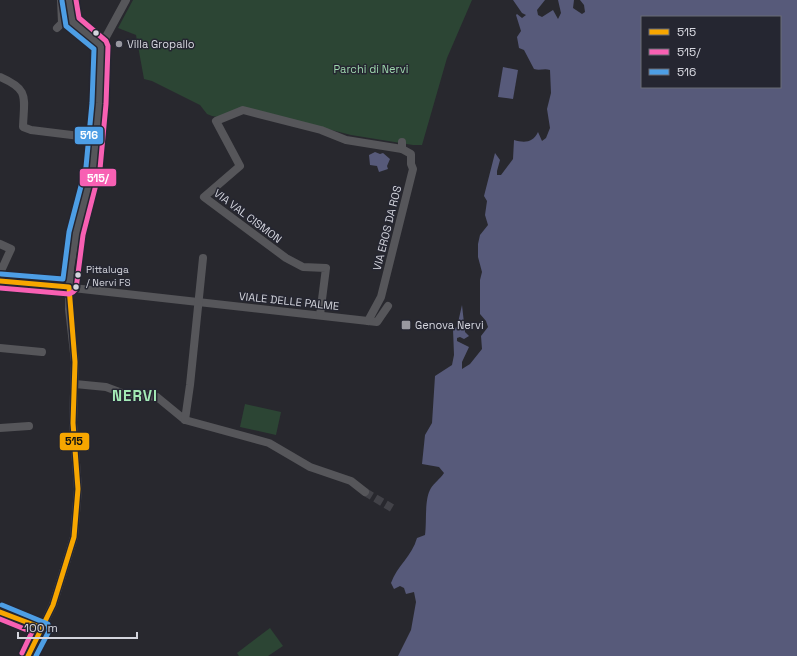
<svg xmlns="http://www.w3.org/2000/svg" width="797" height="656" viewBox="0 0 797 656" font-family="'Space Grotesk',sans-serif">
  <rect width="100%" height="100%" fill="#28282e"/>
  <g fill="#2c4534">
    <polygon points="133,0 472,0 447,58 422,145 413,145 351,135 246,108 223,118 212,116 207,114 200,105 152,81 144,79 136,35 118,28"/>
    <polygon points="245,404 281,412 276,435 240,427"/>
    <polygon points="270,628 283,646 268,656 239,656 237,653"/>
  </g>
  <g fill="#575a7a" fill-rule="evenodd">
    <path d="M 513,0 L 545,0 L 537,10 L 538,15 L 542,17 L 553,10 L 558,19 L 561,13 L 558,0 L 574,0 L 573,8 L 582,14 L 585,12 L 584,5 L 580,0 L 797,0 L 797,656 L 398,656 L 411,630 L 416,602 L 414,592 L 406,594 L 404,588 L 400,586 L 394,589 L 391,583 C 397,566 412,556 417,538 L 425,535 C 427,522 424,499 431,488 C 434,483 440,479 444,473 L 439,467 L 422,464 L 425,435 L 432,423 L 435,376 L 452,365 L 454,355 L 453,329 L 457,327 L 462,305 L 465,332 L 469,336 L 464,339 L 460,337 L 457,338 L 457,341 L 469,347 L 462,362 L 462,369 L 470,364 L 482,349 L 481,336 L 488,327 L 486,321 L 480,314 L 480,280 L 482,272 L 478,257 L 478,244 L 480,235 L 488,225 L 485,215 L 487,201 L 484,196 L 495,153 L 500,160 L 497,171 L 497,175 L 501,175 L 513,159 L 514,140 C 524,143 533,143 538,132 L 542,141 L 546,138 L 550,128 L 547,109 L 551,93 L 550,70 C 544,68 540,71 534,69 L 524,50 L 519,48 L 517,37 L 521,31 L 516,15 L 517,14 L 522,18 L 526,15 L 522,13 ZM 642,17 L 780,17 L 780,87 L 642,87 Z"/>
    <polygon points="503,67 518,70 513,99 498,97"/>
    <polygon points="375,152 380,154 383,153 390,159 387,166 388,169 379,172 377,166 370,165 369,155"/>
  </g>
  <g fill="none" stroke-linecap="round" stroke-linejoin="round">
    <polyline stroke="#424248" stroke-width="8" stroke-dasharray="8 4" stroke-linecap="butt" points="365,492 392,508"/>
    <g stroke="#56565a" stroke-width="8">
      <polyline points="69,0 72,22 101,46"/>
      <polyline points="57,28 62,23 61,0"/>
      <path d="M 0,77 C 30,90 24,97 23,127 L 31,130 L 96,138"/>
      <polyline points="0,244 11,249 0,273"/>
      <polyline points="0,281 64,287 377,322 388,306"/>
      <polyline points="320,315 326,268 303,267 286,258 204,197 240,166 216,121 243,110 321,130 346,140 402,149"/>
      <polyline points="368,321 381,297 413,169 411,164 411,154 402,149 402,142"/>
      <polyline points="0,348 42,352"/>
      <polyline points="75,384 106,387 122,393 157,397 185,420 269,443 310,467 351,481 365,492"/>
      <polyline points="185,420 190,385 203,258"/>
      <polyline points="0,428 29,426"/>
      <polyline points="0,612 42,628"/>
      <polyline points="28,656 53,605 74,537 78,489 73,423 75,362 69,309 70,268 76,234 93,168 99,103 101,46 126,0"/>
    </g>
    <defs>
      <g id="bus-1">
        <polyline points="0,281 69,287 75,362 73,423 78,489 74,537 53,605 28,656"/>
        <polyline points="0,612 42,628"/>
      </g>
      <g id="bus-2">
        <polyline points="0,288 69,294 73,292 76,289 83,235 100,169 106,104 108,46 106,41 79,18 76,0"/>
        <polyline points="0,619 32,632 22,653"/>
      </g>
      <g id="bus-3">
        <polyline points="1,274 63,279 69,232 86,167 92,103 94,49 66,26 62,1"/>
        <polyline points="2,605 48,624 49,631 36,656"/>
      </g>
    </defs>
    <use href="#bus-1" stroke="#252631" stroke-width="8"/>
    <use href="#bus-2" stroke="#252631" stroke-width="8"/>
    <use href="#bus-3" stroke="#252631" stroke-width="8"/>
    <use href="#bus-1" stroke="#f7a600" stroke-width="5"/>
    <use href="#bus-2" stroke="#f860b3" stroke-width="5"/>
    <use href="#bus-3" stroke="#4d9ee5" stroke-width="5"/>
  </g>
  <g fill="#d4d5dd" stroke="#252631" stroke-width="1.5">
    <circle cx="96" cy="33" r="3.5"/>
    <circle cx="78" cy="275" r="3.5"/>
    <circle cx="76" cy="287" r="3.5"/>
  </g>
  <g fill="#9898a0" stroke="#252631" stroke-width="1.5">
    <circle cx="119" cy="44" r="4"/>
    <rect x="401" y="320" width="10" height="10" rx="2"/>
  </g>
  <g text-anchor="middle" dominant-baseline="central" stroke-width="3" stroke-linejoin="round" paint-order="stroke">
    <g font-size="10" fill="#d4d5dd" stroke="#252631" text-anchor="start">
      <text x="86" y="269">Pittaluga<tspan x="86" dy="13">/ Nervi FS</tspan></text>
    </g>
    <g font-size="11" fill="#d4d5dd" stroke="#252631" text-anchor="start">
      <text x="127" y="44">Villa Gropallo</text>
      <text x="415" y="325">Genova Nervi</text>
    </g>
    <g font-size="11" fill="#9ed7ad" stroke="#252631">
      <text x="371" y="69">Parchi di Nervi</text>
    </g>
    <g font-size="11" fill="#d4d5dd" stroke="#252631">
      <text transform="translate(248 216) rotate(37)">VIA VAL CISMON</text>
      <text transform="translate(387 228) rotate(-76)">VIA EROS DA ROS</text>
      <text transform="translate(289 301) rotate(6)">VIALE DELLE PALME</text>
    </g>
    <g font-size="15" font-weight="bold" letter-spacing="1" fill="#a4eab6" stroke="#252631">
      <text x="135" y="395">NERVI</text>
    </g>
  </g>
  <g stroke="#252631" stroke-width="1.5">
    <rect x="74" y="126" width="30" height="19" rx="4" fill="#4d9ee5"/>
    <rect x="79" y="168" width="38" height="19" rx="4" fill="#f860b3"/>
    <rect x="59" y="432" width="31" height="19" rx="4" fill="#f7a600"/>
  </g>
  <g font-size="11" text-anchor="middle" font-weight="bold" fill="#fff">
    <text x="89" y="139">516</text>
    <text x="98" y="182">515/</text>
  </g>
  <g font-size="11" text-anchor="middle" font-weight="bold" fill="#111">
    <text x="74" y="445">515</text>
  </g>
  <rect x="641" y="16" width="140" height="72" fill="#252631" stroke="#6b6c76"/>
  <rect x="649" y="29" width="20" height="6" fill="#f7a600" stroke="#6b6c76"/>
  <text x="677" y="36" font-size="12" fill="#d4d5dd">515</text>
  <rect x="649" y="49" width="20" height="6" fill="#f860b3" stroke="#6b6c76"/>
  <text x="677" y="56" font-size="12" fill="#d4d5dd">515/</text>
  <rect x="649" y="69" width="20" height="6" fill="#4d9ee5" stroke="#6b6c76"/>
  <text x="677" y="76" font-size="12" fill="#d4d5dd">516</text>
  <path d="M18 632v6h119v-6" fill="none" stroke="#d4d5dd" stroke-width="2"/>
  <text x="24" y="632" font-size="12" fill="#d4d5dd" stroke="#252631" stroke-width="3" paint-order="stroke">100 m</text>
</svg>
